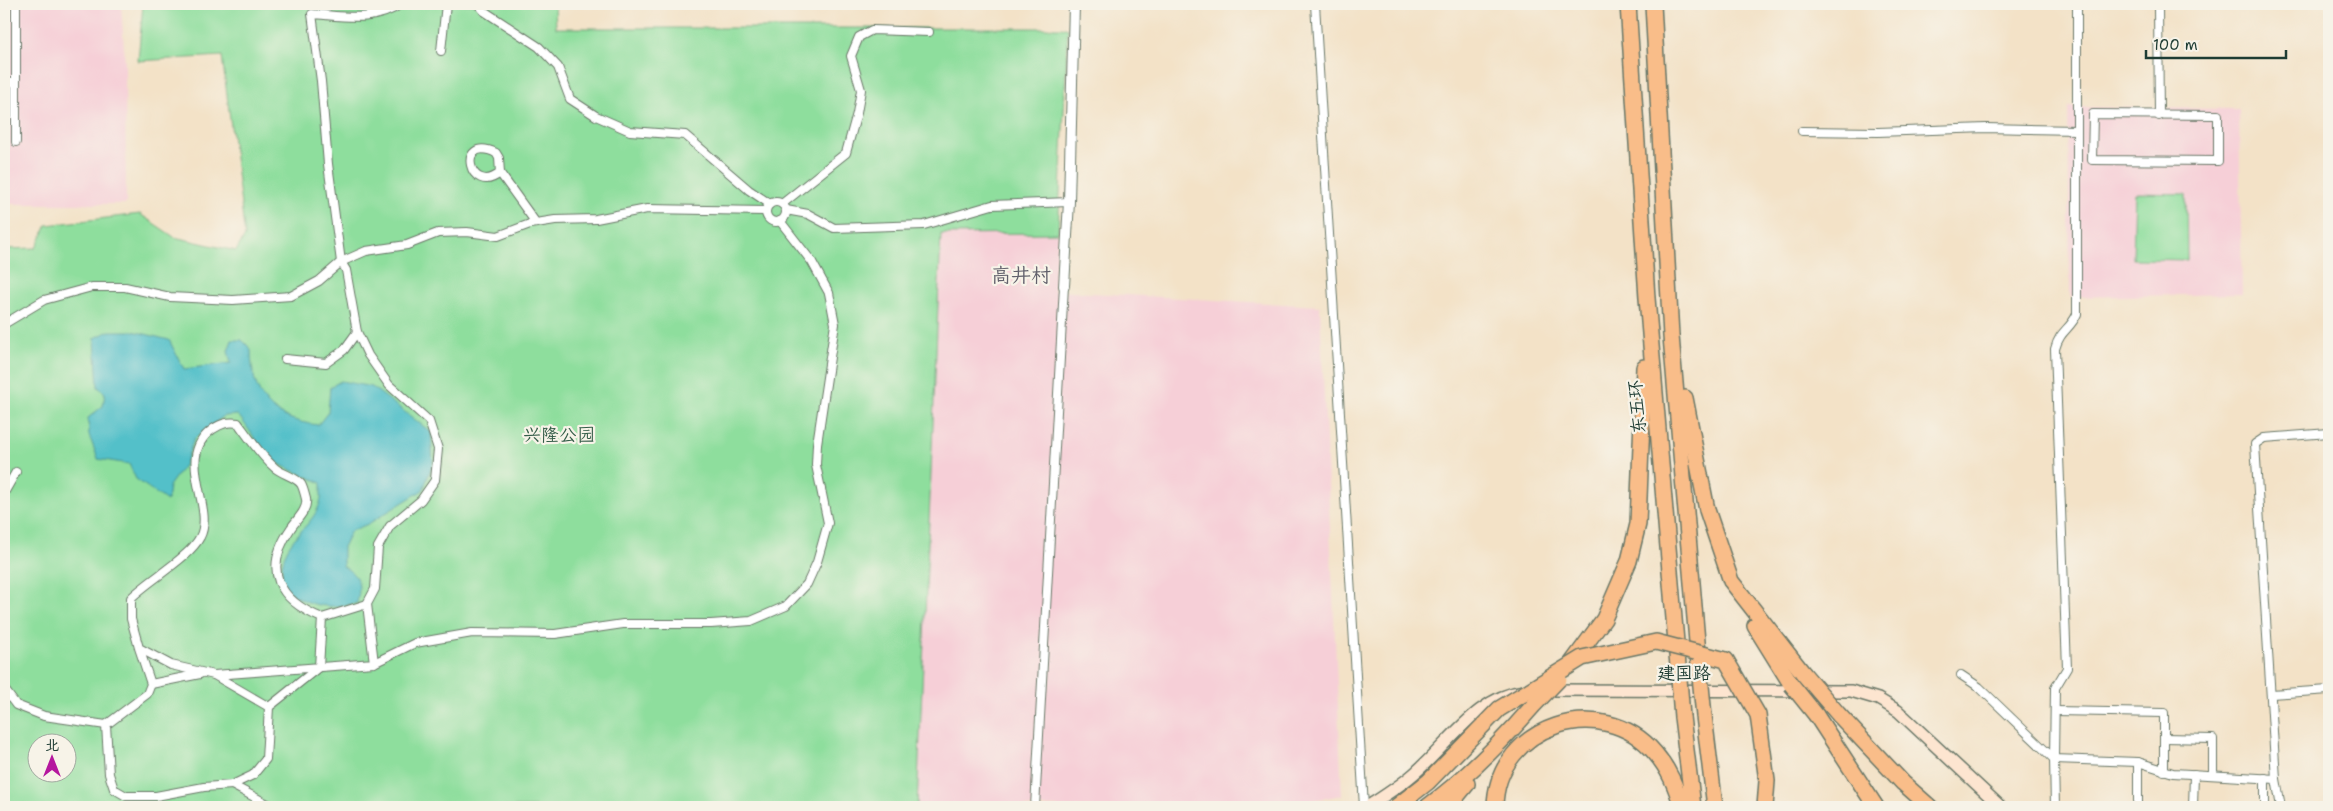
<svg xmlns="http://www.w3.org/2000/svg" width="2333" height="811" viewBox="0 0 2333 811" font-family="'Shantell Sans','LXGW WenKai TC',sans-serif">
  <rect width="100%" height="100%" fill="#f7f3e8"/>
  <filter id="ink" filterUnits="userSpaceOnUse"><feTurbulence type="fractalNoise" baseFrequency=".02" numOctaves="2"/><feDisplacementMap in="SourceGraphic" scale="10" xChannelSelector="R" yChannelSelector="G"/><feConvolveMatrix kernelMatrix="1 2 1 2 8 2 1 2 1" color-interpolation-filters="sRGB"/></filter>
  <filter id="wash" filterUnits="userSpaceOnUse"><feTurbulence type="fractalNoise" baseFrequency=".0096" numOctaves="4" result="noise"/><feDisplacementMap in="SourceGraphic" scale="20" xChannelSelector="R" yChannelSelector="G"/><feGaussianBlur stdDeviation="1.12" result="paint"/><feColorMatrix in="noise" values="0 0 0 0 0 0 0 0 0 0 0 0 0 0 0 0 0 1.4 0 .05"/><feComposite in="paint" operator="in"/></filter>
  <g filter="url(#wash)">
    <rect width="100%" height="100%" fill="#f3e2c7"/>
    <g fill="#f6cfd7">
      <polygon points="4,4 121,4 125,64 126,204 4,204"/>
      <polygon points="2068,107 2239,109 2242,294 2070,297"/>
      <polygon points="1058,233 1054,291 1320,306 1342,795 1274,807 917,807 941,234"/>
    </g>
    <g fill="#8ede9d" stroke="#568e68" fill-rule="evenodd">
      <path d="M 143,4 L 555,4 L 556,28 L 1068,28 L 1058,233 L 941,234 L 917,807 L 4,807 L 4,249 L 36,248 L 47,225 L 140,214 L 174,237 L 236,251 L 245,236 L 222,56 L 138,61 ZM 38,744 L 68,744 L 68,774 L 38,774 Z"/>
      <polygon points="2135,193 2186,194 2187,260 2133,259"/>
    </g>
    <path fill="#52c0c9" stroke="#387e7e" d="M 109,331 L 133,331 L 169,340 L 184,369 L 231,363 L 228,351 L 232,340 L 242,340 L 251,349 C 251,396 271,420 318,425 L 328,412 L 330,387 L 341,381 L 372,387 L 431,432 L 433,463 L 423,490 L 368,524 L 351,531 L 343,547 L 343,566 C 360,577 361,584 357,603 C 336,608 318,608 299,598 C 288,593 283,587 282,575 C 280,537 315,529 321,499 C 321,494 321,488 321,483 C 306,475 279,467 268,456 C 257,444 249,428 238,415 L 224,416 L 194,439 L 185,464 L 169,486 L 167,501 L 136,479 L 129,464 L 98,459 L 89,435 L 88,418 L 103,406 L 105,393 L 98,387 L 95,338 Z"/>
  </g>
  <g filter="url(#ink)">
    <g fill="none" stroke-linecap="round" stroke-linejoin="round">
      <defs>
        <g id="minor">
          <polyline points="478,4 484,11 539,47 558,67 570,99 596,116 630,131 685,135 749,190 770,204"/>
          <polyline points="1315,4 1364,807"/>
          <path d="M 2077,4 L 2077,314 C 2070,330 2060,330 2055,349 L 2067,668 L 2055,688 L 2054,759 L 2138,762 L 2173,773 L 2276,779"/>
          <polyline points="2158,4 2159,116"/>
          <polyline points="441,51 446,4"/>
          <polyline points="4,82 14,82"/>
          <polygon points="2093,114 2218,115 2218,161 2092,160"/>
          <polyline points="1802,131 1878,132 1986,128 2077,130"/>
          <polyline points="16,142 16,4"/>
          <path d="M 500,173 C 469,198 455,134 496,153 L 499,158 L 500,173 L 536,223"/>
          <circle cx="776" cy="212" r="10"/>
          <polyline points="782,204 846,153 857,113 861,90 851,56 859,37 872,30 929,32"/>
          <polyline points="786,210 808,214 834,228 924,225 992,205 1069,202"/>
          <polyline points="4,324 44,300 92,287 125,287 170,297 233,300 291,296 319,281 341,262 366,251 407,245 438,233 467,232 498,236 530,224 555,220 596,219 647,209 765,211"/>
          <polyline points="285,359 326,363 344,350 357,332"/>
          <polyline points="2329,452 2329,477"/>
          <polyline points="4,493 16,472"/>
          <polyline points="322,618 367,604"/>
          <path d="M 139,648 L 151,684 L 147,694 L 106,725 L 109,774 L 114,789 L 126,796 L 156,796 L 204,787 L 232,785 L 253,775 L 266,759 L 269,707 L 214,675 L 171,665 L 139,648 L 131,619 L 131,598 C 149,580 190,557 200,537 C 216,507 173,457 213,429 C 221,424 228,421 238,423 C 249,438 261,456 275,468 C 282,474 296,477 301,484 C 303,487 305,495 306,499 C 308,510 296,520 291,528 C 262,570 278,600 322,618 L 319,667 L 269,707"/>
          <polyline points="374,663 415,643 472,633 555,634 623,624 711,624 751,621 786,606 807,584 817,562 828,523 816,465 817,444 835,324 829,293 812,262 780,221"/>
          <path d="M 214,675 L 374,663 L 367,604 L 375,589 L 378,547 L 390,526 L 421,500 L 435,480 L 438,449 L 429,421 L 389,385 L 368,355 L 357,332 L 346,270 L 341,262 L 328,164 L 321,81 L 312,14 C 343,16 374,23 401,4"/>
          <polyline points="1961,675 1979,687 2054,759 2055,807"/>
          <polyline points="151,684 200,674"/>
          <polyline points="4,689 16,705 44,716 106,725"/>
          <polyline points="2271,694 2329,690"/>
          <polyline points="2055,711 2164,713 2164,771"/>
          <polyline points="2164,738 2213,739 2213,775"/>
          <polyline points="232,785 273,807"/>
          <polyline points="1035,807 1064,286"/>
          <polyline points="2138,807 2138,762"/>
          <polyline points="2193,807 2194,774"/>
          <polyline points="2265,807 2265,778"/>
          <polyline points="2281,807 2276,779 2255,444 2264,438 2329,433"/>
        </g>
        <polyline id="tertiary" points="1064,286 1069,202 1074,4"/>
        <g id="secondary">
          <polyline points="1545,690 1851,691 1878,699 1898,711 2001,807"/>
          <path d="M 1367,807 C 1384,796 1402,785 1417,771 C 1449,743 1479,696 1524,691"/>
        </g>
        <g id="motorway">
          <polyline points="1628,4 1647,298 1678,666"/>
          <polyline points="1653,4 1671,336 1699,665"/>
          <polyline points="1685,398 1707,510 1731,581 1803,673"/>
          <polyline points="1755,626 1791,684"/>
          <polyline points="1571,664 1604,619 1629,561 1638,524 1644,367"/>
          <polyline points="1816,715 1876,807"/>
          <polyline points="1839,715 1903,783 1930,807"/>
          <polyline points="1704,716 1715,807"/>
          <polyline points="1682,717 1693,807"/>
          <path d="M 1427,807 C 1466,778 1500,744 1532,707"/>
          <polyline points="1448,807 1467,784"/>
          <path d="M 1495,807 C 1496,725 1603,691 1655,753 C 1669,769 1676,787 1682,807"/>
        </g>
      </defs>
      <use href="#minor" stroke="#697767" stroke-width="10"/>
      <use href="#tertiary" stroke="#697767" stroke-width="12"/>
      <use href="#secondary" stroke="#697767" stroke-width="14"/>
      <use href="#motorway" stroke="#697767" stroke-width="18"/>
      <use href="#minor" stroke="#fff" stroke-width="8"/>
      <use href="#tertiary" stroke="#fff" stroke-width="10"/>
      <use href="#secondary" stroke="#fde5d0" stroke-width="11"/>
      <use href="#motorway" stroke="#f9bd89" stroke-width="15"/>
      <defs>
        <g id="motorway-bridge">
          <polyline points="1678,666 1682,717"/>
          <polyline points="1699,666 1704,716"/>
          <polyline points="1803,673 1839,715"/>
          <polyline points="1791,684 1816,715"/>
          <polyline points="1532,707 1559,679"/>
          <polyline points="1396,807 1428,782 1499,709 1582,658 1656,642 1726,660 1758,715 1767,781 1765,807"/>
        </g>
      </defs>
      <use href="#motorway-bridge" stroke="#697767" stroke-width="18" stroke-linecap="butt"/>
      <use href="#motorway-bridge" stroke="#f9bd89" stroke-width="15"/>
    </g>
  </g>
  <g text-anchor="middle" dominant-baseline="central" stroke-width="4.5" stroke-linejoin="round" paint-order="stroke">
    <g font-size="18" fill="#1f3d34" stroke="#f7f3e8">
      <text transform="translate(1637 407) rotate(-95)">东五环</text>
      <text x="1684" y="673">建国路</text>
    </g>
    <g font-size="18" fill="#355d49" stroke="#f7f3e8">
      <text x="559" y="435">兴隆公园</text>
    </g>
    <g font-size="20" fill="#62616c" stroke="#f7f3e8">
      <text x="1021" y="275">高井村</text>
    </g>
  </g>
  <rect width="2333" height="811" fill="none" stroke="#f7f3e8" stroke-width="20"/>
  <g transform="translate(52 758)"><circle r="24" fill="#f7f3e8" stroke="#a1aaa0"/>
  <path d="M0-4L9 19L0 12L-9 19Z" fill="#b5179e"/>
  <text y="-8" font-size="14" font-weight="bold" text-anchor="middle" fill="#1f3d34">北</text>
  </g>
  <path d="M2146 50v8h140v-8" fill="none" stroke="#1f3d34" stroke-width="2.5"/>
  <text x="2153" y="50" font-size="15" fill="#1f3d34" stroke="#f7f3e8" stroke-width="4" paint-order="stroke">100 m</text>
</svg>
